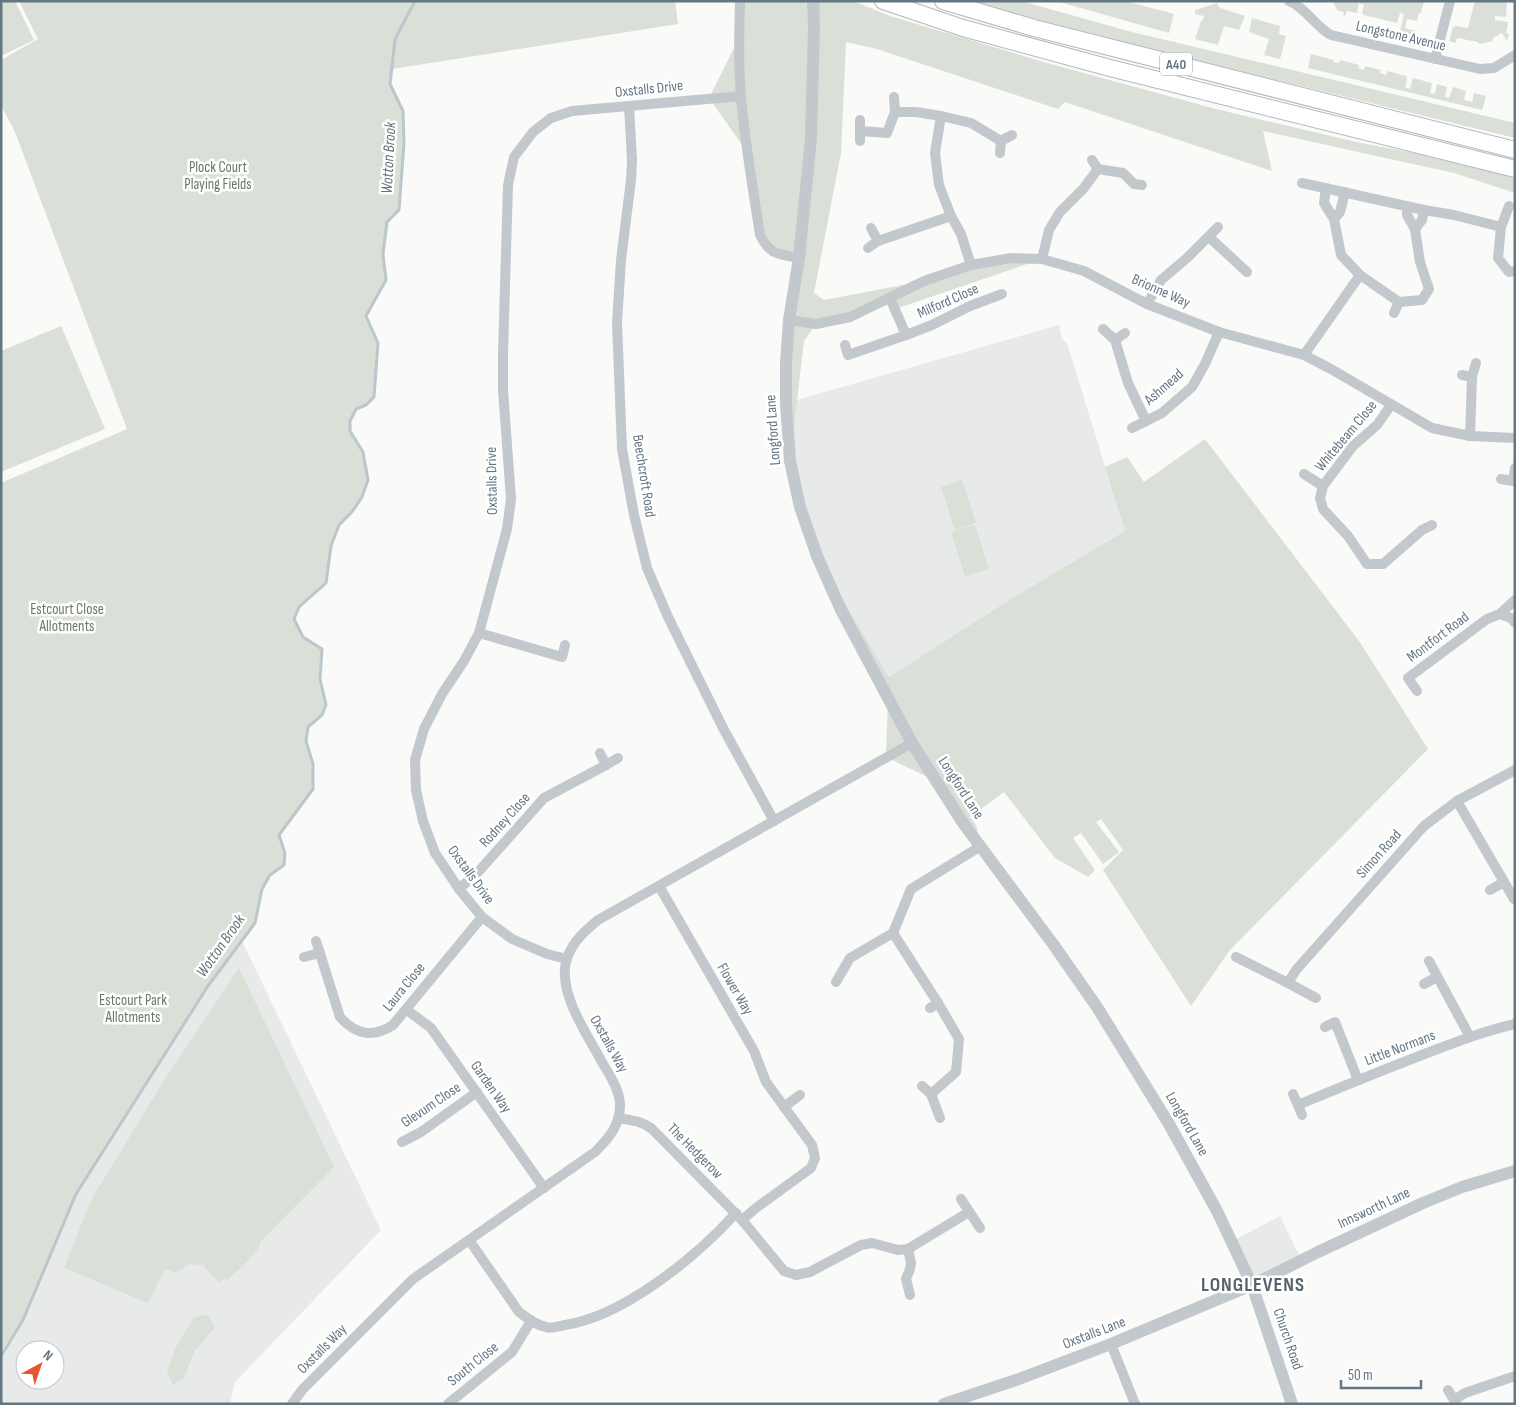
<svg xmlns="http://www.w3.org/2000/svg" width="1516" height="1405" viewBox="0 0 1516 1405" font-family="'Sofia Sans Condensed',sans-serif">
  <rect width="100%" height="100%" fill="#fafaf8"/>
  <g fill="#e8e9e9" fill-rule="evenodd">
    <polygon points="1059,325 1062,339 1067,343 1125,531 1009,600 889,677 817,556 800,507 786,403"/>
    <path d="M 242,941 L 381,1230 L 235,1382 L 230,1404 L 1,1404 L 1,1351 L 23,1320 L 76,1194 L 208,986 ZM 25,1350 L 55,1350 L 55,1380 L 25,1380 Z"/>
    <polygon points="1280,1216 1302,1261 1252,1285 1232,1241"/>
  </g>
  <g fill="#dadfd7">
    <polygon points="1,1 15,1 34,40 1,56"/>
    <polygon points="19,1 675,1 678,24 392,69 390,84 403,111 404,143 399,210 387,222 383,254 386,280 366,316 378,343 374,397 366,405 356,409 350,421 350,431 363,452 368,480 362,497 352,512 339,525 331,546 326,583 299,607 294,619 303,637 322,649 320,679 326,705 322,715 308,727 306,741 313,764 313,789 279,835 285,853 284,865 270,875 262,889 255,923 208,986 76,1194 23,1320 1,1351 1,483 127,429 15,132 1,105 1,60 38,39"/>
    <polygon points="740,1 853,1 890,16 1047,63 1216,109 1356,142 1419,154 1515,177 1515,193 1454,173 1263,131 1272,171 1065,102 1058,109 877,49 846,42 841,153 814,293 824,300 924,281 971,265 1042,259 895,309 890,298 816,324 804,341 790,461 786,403 799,258 766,247 747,152 709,98 739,38"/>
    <polygon points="974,1 1021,1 1132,32 1515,123 1515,138 1087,34"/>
    <polygon points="1056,1 1125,1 1174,14 1169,33"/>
    <polygon points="1332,1 1424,1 1421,13 1419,13 1417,21 1407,19 1405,28 1417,31 1414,42 1415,43 1415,45 1400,40 1399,36 1404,14 1400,13 1397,23 1364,15 1362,13 1364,5 1359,3 1357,13 1347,11 1345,16 1343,15 1344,12 1338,11"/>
    <polygon points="1475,1 1507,1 1506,17 1495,16 1495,20 1508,22 1506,33 1509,34 1507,41 1502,33 1493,38 1493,41 1479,44 1478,42 1457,38 1456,43 1449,41 1453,27 1456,26 1468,28"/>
    <polygon points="1217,3 1220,8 1245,16 1239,30 1224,26 1218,45 1195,39 1201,21 1203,20 1204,16 1195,14 1195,10"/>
    <polygon points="1252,18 1280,26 1279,34 1286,36 1280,59 1264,55 1269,39 1249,32"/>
    <polygon points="1311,54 1334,60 1333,62 1339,63 1340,60 1359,65 1358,68 1364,70 1365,66 1381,70 1380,73 1386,75 1388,71 1406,76 1407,78 1405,87 1410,89 1413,78 1432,83 1430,93 1435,94 1437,84 1447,87 1445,97 1449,98 1453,87 1466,91 1464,100 1472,102 1474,93 1486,96 1482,110 1308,68"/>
    <polygon points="61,326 105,429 1,472 1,351"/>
    <polygon points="1205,439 1359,641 1428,749 1230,950 1191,1006 1103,870 1123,850 1101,819 1096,822 1119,852 1103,864 1081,833 1073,838 1095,870 1088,877 1055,858 1004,792 970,817 976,825 981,846 936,781 886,757 888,698 817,556 889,677 1009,600 1125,531 1105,467 1127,457 1144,482"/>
    <polygon points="962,480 976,523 955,530 941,487"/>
    <polygon points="975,525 989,569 965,576 951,532"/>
    <polygon points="239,968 334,1167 260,1242 260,1246 247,1262 226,1281 225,1277 219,1283 203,1265 189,1264 177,1273 165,1269 148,1303 64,1268 91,1200 163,1082"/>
    <polygon points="207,1315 215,1327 194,1352 184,1378 173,1385 167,1372 176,1347 194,1317"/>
  </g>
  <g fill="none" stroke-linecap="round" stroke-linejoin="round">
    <polyline stroke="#bbc7cb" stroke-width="3" points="1,1356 23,1320 76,1194 208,986 255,923 262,889 270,875 284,865 285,853 279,835 313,789 313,764 306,741 308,727 322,715 326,705 320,679 322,649 303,637 294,619 299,607 326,583 331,546 339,525 352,512 362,497 368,480 363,452 350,431 350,421 356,409 366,405 374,397 378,343 366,316 386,280 383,254 387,222 399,210 404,143 403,111 390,84 395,39 415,1"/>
    <defs>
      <g id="trunk">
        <polyline points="883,1 963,28 1110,68 1515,169"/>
        <polyline points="943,1 1034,28 1515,150"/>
      </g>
    </defs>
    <use href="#trunk" stroke="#b4b9bd" stroke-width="18"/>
    <g stroke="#c3c8cc" stroke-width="10">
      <path d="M 740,1 C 739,33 738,66 741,97 C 745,143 753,189 760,235 C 770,255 777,254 799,258"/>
      <path d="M 1289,1 C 1306,8 1315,26 1331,35 L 1480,69 L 1494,68 L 1515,55"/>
      <polyline points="1435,59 1450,1"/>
      <polyline points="894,97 895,112"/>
      <polyline points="629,106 632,160 631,180 621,260 617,323 622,449 634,515 647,568 668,617 723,728 774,821"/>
      <polyline points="860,131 860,120"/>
      <polyline points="860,141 860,131 887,133 895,112 916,112 941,116"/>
      <polyline points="1000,153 1001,141"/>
      <polyline points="1092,160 1098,169"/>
      <polyline points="1302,183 1424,210 1454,215 1501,227 1509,206"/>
      <polyline points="1326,188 1324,203 1334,219 1340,212 1345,192"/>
      <polyline points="1407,206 1407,215 1415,229 1422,220 1424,210"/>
      <polyline points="1501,227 1498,258 1509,272 1515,271"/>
      <polyline points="871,228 878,241"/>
      <polyline points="1209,237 1247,272"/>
      <polyline points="868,248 878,241 951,216"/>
      <polyline points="1042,259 1049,230 1060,212 1083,189 1098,169 1123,173 1134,184 1142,185"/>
      <polyline points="971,265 961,234 951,216 939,185 935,153 941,116 971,123 1001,141 1012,135"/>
      <polyline points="1360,275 1399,302 1422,300 1429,289 1420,262 1415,229"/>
      <polyline points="890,298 906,335 932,325 970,306 1002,294"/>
      <polyline points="1147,304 1161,280 1187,258 1218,227"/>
      <polyline points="1394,313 1399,302"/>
      <polyline points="789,320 816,324 850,317 924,281 971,265 1011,258 1042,259 1084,271 1147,304 1219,332 1304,355 1331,369 1432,428 1470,436 1515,438"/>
      <polyline points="1103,329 1115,340 1125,333"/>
      <polyline points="1115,340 1128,383 1146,421"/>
      <polyline points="845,345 848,355 906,335"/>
      <polyline points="1304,355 1360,275 1341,255 1334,219"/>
      <polyline points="1462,375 1472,377"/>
      <polyline points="1391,405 1377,425 1353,446 1323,486 1320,498 1323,509 1348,536 1367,564 1383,564 1422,530 1432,525"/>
      <polyline points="1132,428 1162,413 1192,387 1205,364 1219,332"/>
      <polyline points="1470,436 1472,377 1476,363"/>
      <polyline points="1304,474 1323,486"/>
      <polyline points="1501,479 1513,481 1515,468"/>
      <polyline points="1515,600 1500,614 1511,618 1515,623"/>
      <polyline points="479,633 562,657 565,645"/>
      <polyline points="1417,691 1408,678 1487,619 1500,614"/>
      <polyline points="600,753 606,765 618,758"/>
      <polyline points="1457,801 1514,899"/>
      <polyline points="659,886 754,1051 766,1082 812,1145 815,1158 811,1168 756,1208 742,1220"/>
      <polyline points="459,889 479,871 544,798 606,765"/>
      <polyline points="1490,890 1504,882"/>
      <polyline points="893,933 938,1003 930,1008"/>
      <path d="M 316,941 L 340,1017 C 356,1035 373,1038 393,1025 L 482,917"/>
      <polyline points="304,957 320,953"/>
      <polyline points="1236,957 1288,983 1296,970 1424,826 1457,801 1515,770"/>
      <polyline points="567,959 547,954 512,939 482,917 459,889 435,853 423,821 416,790 415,760 424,729 442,694 464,661 479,633 507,529 511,499 503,390 503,354 508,185 514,157 533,132 551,118 572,111 741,96"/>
      <polyline points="1429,961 1470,1037"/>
      <polyline points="836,982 850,958 893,933 911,889 981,846"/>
      <polyline points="1288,983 1316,998"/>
      <polyline points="1424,984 1437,977"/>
      <polyline points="938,1003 959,1039 956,1072 931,1094 940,1118"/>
      <polyline points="407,1010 431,1028 544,1188"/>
      <polyline points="1325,1027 1335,1022 1358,1080"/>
      <polyline points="922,1086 931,1094"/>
      <path d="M 1293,1094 L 1298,1105 C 1341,1087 1383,1070 1427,1053 C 1456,1042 1484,1031 1515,1024"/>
      <polyline points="1298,1105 1302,1115"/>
      <polyline points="784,1107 800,1095"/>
      <path d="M 618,1118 C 630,1120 642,1121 652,1129 L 742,1220 L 784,1271 L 796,1275 L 810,1272 L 861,1245 L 872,1243 L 898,1250 L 908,1249 L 969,1212"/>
      <polyline points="402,1142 421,1132 477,1092"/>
      <polyline points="961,1199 980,1228"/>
      <path d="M 469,1240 L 519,1312 C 527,1318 536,1325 546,1327 C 551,1329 559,1326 565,1325 C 624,1316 696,1257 736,1213"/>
      <polyline points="908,1249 911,1263 910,1269 906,1279 910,1295"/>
      <polyline points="1111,1344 1135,1404"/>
      <polyline points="1448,1390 1454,1400"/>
      <path d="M 292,1404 L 302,1390 L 413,1279 L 595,1152 C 608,1139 620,1126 620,1106 C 620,1091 611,1077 603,1064 C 588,1035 556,992 567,958 C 573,941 586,930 598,920 L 912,743"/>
      <polyline points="448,1404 512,1352 531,1321"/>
      <polyline points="1455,1404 1454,1400 1465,1393 1515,1376"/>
    </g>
    <g stroke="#c3c8cc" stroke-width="12">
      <polyline points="813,1 814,25 811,139 799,258 789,320 786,363 786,403 790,461 800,507 817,556 841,610 912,743 963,823 1053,944 1097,1007 1169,1124 1217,1211 1252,1285 1292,1404"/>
      <polyline points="944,1404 1019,1379 1111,1344 1252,1285 1318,1252 1423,1203 1462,1187 1515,1171"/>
    </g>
    <use href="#trunk" stroke="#fff" stroke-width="16"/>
  </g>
  <g text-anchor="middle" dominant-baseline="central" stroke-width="5" stroke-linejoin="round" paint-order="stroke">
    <rect fill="#fff" stroke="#939fa8" stroke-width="1" x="1160" y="52.5" width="32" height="23" rx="4"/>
    <g font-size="14" font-weight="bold" fill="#657683">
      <text x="1176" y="64">A40</text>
    </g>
    <g font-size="15" fill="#657683" stroke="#fff">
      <text transform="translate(1401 36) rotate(13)">Longstone Avenue</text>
      <text transform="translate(649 89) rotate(-6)">Oxstalls Drive</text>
      <text transform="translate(1161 291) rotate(24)">Brionne Way</text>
      <text transform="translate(948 301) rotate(-24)">Milford Close</text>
      <text transform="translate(1164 387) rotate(-41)">Ashmead</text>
      <text transform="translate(773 430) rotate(-94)">Longford Lane</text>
      <text transform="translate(1346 436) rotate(-50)">Whitebeam Close</text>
      <text transform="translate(644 476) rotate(81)">Beechcroft Road</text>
      <text transform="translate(492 481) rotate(-91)">Oxstalls Drive</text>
      <text transform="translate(1438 637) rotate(-37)">Montfort Road</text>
      <text transform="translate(961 788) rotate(57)">Longford Lane</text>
      <text transform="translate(505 820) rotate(-48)">Rodney Close</text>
      <text transform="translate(1379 854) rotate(-48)">Simon Road</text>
      <text transform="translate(471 875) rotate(54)">Oxstalls Drive</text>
      <text transform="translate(404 987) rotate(-51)">Laura Close</text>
      <text transform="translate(735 989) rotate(60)">Flower Way</text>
      <text transform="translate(609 1044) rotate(61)">Oxstalls Way</text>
      <text transform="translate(1400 1048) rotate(-21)">Little Normans</text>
      <text transform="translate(491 1087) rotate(55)">Garden Way</text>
      <text transform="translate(431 1105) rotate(-34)">Glevum Close</text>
      <text transform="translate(1187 1124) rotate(60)">Longford Lane</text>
      <text transform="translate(695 1151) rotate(45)">The Hedgerow</text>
      <text transform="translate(1374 1208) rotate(-25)">Innsworth Lane</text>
      <text transform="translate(1094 1333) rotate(-21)">Oxstalls Lane</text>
      <text transform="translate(1288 1339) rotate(71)">Church Road</text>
      <text transform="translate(322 1349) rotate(-45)">Oxstalls Way</text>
      <text transform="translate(473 1364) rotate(-39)">South Close</text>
    </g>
    <g font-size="15" fill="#687a64" stroke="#fff">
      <text x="218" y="167">Plock Court<tspan x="218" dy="17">Playing Fields</tspan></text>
      <text x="67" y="609">Estcourt Close<tspan x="67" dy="17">Allotments</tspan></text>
      <text x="133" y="1000">Estcourt Park<tspan x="133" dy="17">Allotments</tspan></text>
    </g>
    <g font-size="16" font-style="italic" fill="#60757c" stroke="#fff">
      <text transform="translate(389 158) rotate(-87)">Wotton Brook</text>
      <text transform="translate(221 946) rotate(-55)">Wotton Brook</text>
    </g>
    <g font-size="20" font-weight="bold" letter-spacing="1" fill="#57646e" stroke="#fff">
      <text x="1253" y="1285">LONGLEVENS</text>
    </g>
  </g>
  <rect width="1516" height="1405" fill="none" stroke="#657683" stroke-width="5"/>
  <g transform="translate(40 1365) rotate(40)"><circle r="24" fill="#ffffff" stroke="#c1c8cd"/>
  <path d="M0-4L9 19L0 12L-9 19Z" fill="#e4572e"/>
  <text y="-8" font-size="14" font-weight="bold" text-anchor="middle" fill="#657683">N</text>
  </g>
  <path d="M1341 1380v8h80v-8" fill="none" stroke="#657683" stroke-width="2.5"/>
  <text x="1348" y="1380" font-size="15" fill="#657683" stroke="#ffffff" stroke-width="4" paint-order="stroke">50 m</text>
</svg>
